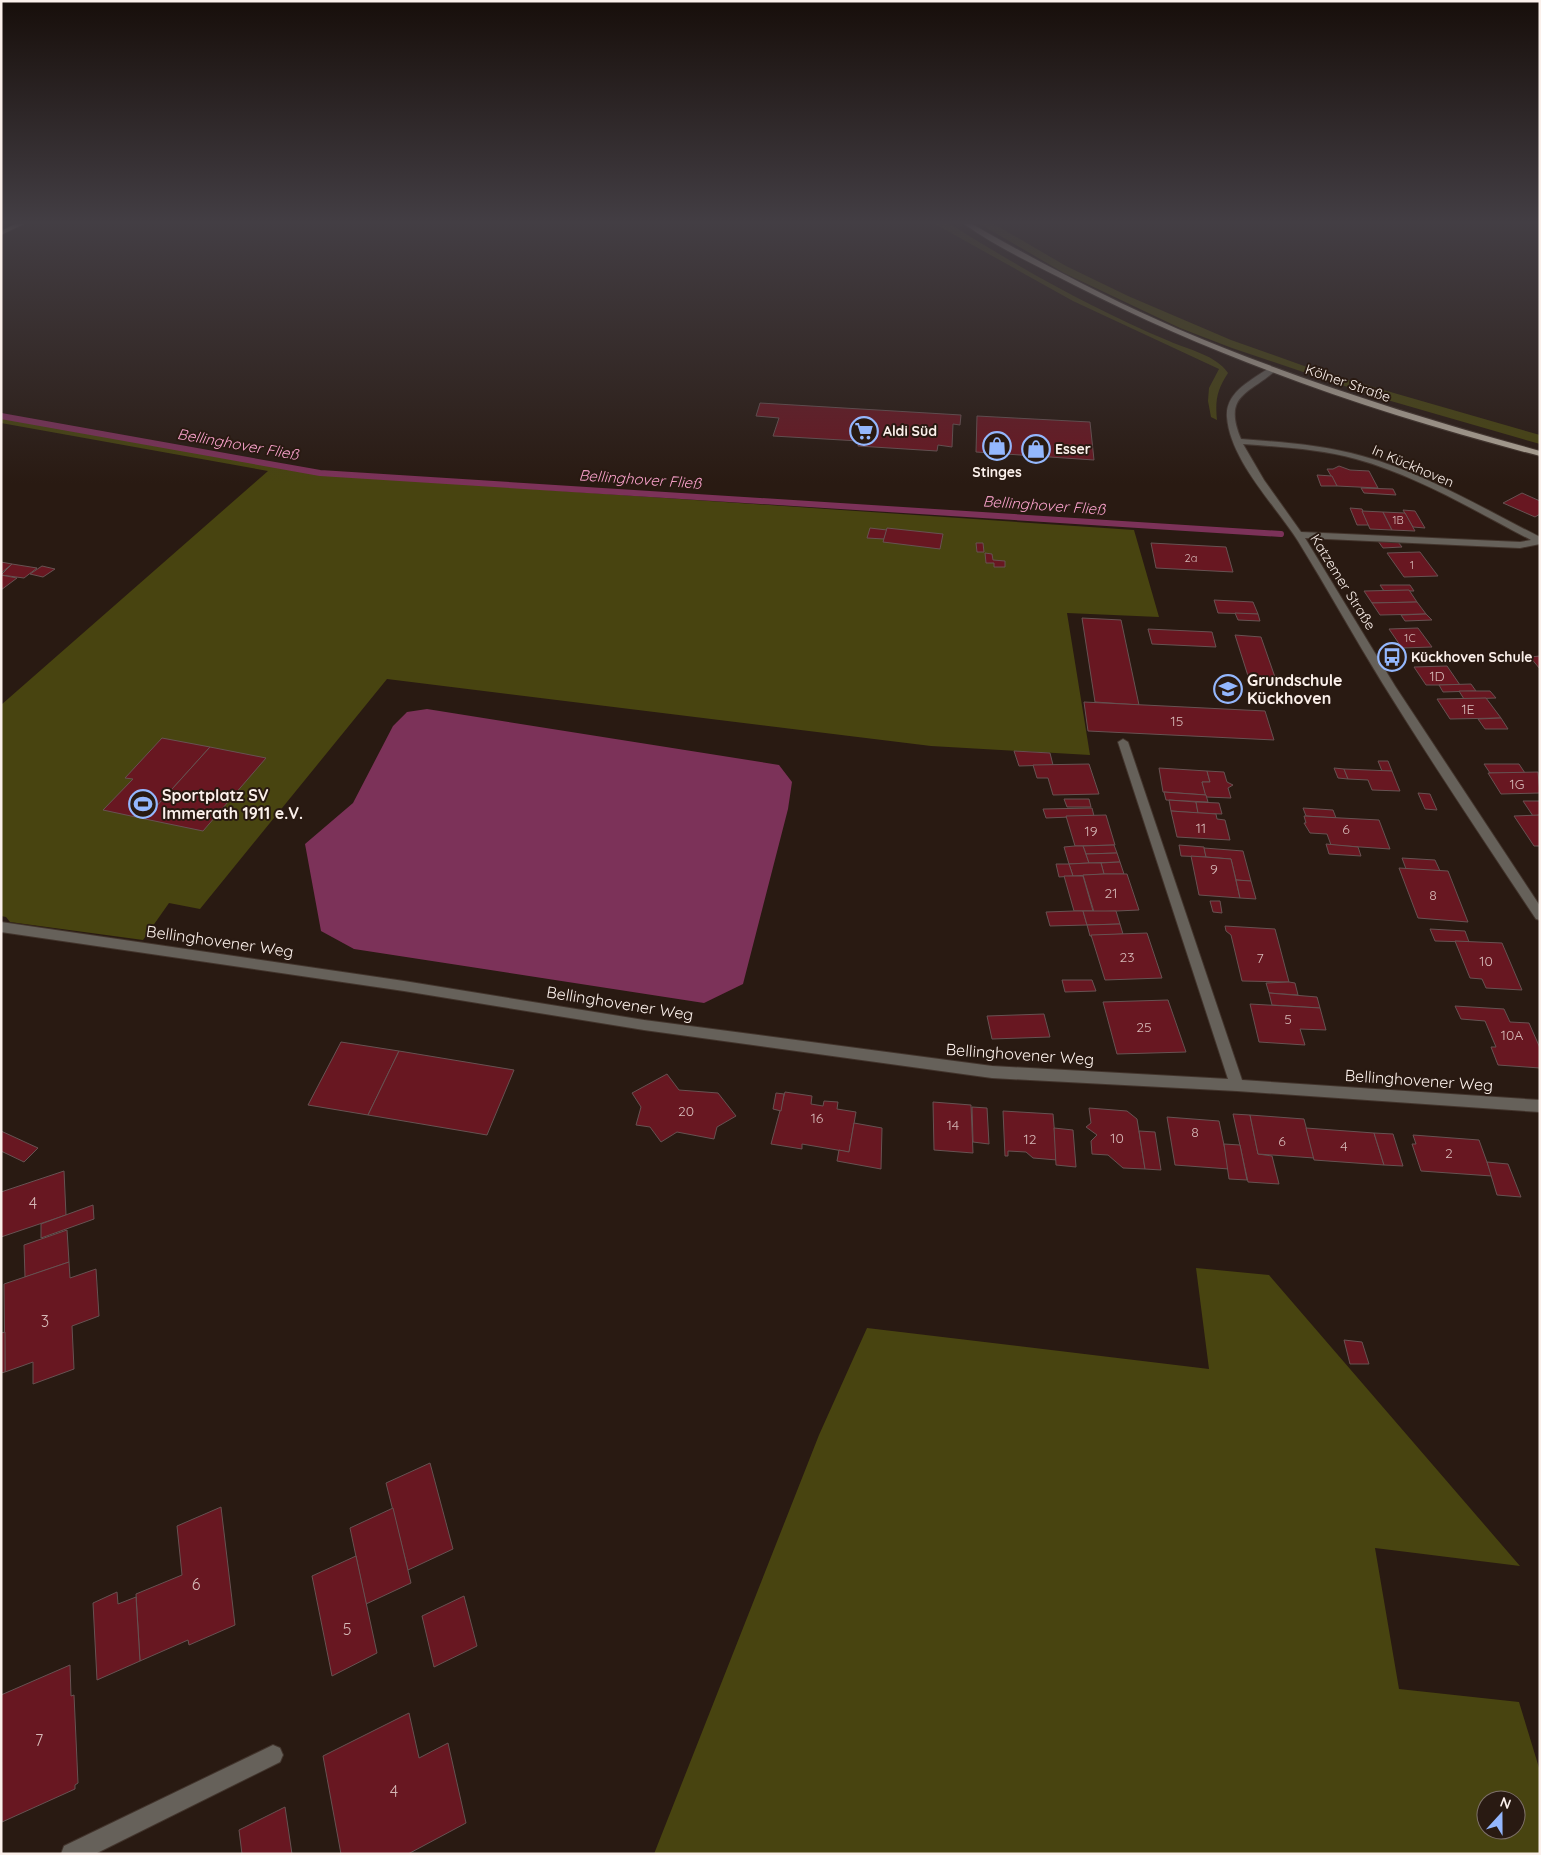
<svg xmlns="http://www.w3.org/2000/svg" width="1541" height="1855" viewBox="0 0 1541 1855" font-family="Quicksand,sans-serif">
  <rect width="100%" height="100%" fill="#291a12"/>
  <g fill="#484410" fill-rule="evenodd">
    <path d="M 935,224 L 950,224 C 1020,268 1093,309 1169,341 C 1189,350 1216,355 1228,373 C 1217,390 1215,400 1217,420 L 1211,417 L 1208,401 L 1209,388 L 1219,369 L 1073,301 Z"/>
    <polygon points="980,224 994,224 1066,266 1128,296 1231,340 1321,372 1540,435 1540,444 1377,397 1232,348 1180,328 1064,273"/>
    <polygon points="1,414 329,475 1134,530 1159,617 1067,613 1090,755 931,746 387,679 200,909 169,903 143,940 10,922 6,917 1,916 1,705 268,471 1,423"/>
    <path d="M 1196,1268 L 1269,1275 L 1520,1566 L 1375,1548 L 1399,1689 L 1519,1702 L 1540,1771 L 1540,1854 L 654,1854 L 819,1435 L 867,1328 L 1209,1369 ZM 1486,1800 L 1516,1800 L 1516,1830 L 1486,1830 Z"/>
  </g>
  <polygon fill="#7c3259" points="427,709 779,765 792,782 788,809 743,984 704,1003 354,949 321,931 305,844 353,803 393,726 407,712"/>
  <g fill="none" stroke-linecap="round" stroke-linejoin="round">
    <polyline stroke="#7c3259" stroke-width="6" points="1,416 320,473 1281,534"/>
  </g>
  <g fill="#681721" stroke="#675252">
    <polygon points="760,403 961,415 960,425 953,424 952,447 938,445 937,451 858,446 859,441 773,436 779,418 756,416"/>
    <polygon points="977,416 1090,422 1094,460 976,452"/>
    <polygon points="1339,466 1350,470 1369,471 1378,488 1337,486 1327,469 1333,469"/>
    <polygon points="1317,475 1332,476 1337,486 1321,486"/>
    <polygon points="1361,488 1393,489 1396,495 1364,493"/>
    <polygon points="1522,493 1540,501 1540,514 1535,517 1503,503"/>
    <polygon points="1350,508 1362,509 1369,525 1357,525"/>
    <polygon points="1403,510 1415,511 1425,528 1413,527"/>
    <polygon points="1362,511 1383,512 1392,530 1370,529"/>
    <polygon points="1383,512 1405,513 1415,531 1392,530"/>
    <polygon points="870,528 887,530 884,539 867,538"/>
    <polygon points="887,528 943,534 940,549 883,542"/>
    <polygon points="1378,541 1398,542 1402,547 1383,548"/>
    <polygon points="976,543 983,543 984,552 977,552"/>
    <polygon points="1151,543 1226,547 1233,572 1156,568"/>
    <polygon points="1420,552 1438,576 1404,577 1387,553"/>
    <polygon points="985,553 992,554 993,560 1005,561 1005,567 994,567 994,563 986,563"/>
    <polygon points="1,562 12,564 1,573"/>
    <polygon points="12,564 37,568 24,578 1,575"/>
    <polygon points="42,566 55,569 43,577 30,574"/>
    <polygon points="1,575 17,578 1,590"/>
    <polygon points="1380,585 1410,585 1414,591 1384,591"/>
    <polygon points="1409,590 1417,602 1372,603 1364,591"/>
    <polygon points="1214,600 1253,602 1258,614 1218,613"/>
    <polygon points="1417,602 1426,614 1380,615 1372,603"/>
    <polygon points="1235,613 1258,614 1260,621 1238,620"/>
    <polygon points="1426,614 1432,620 1405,621 1401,615"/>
    <polygon points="1082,618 1121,620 1139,705 1095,702"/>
    <polygon points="1418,628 1432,647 1402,648 1389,629"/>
    <polygon points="1148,629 1212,632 1216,647 1152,644"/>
    <polygon points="1235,635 1261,637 1276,680 1249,679"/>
    <polygon points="1540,656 1540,669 1530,657"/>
    <polygon points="1447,666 1460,685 1426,685 1414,667"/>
    <polygon points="1471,684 1476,691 1443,692 1439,685"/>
    <polygon points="1459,691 1490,691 1496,698 1464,699"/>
    <polygon points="1486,698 1501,718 1450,719 1437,699"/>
    <polygon points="1084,702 1265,711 1274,740 1088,731"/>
    <polygon points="1501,718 1508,729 1485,729 1478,719"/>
    <polygon points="162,738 210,747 145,819 103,810 133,779 125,778"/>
    <polygon points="210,747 266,758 203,831 145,819"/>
    <polygon points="1014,751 1050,753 1053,765 1019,766"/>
    <polygon points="1378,761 1388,761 1392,771 1382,771"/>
    <polygon points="1089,764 1099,794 1053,795 1048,778 1037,778 1033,765"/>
    <polygon points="1484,764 1519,764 1525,773 1490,773"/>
    <polygon points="1159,768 1207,771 1210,782 1202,782 1206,795 1163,792"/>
    <polygon points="1334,768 1344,769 1348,779 1338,778"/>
    <polygon points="1344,769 1392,771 1400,791 1372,790 1368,780 1348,779"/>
    <polygon points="1207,771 1224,772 1227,782 1233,785 1228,788 1231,798 1206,797 1202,782 1210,782"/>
    <polygon points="1538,772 1540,793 1501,794 1488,773"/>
    <polygon points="1164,792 1206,795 1208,802 1166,800"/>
    <polygon points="1418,793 1430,794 1437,810 1425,809"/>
    <polygon points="1064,799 1089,799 1091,807 1067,807"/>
    <polygon points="1169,800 1196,802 1198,813 1171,811"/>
    <polygon points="1523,801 1540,801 1540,815 1533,816"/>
    <polygon points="1196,802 1219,803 1222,814 1198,813"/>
    <polygon points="1092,808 1094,816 1046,818 1043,809"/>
    <polygon points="1303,808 1333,810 1336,818 1306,816"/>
    <polygon points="1171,811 1216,814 1217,819 1225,820 1230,840 1177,837"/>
    <polygon points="1106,815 1115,845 1075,846 1066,816"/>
    <polygon points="1540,815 1540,846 1534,846 1514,816"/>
    <polygon points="1304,816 1379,820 1390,849 1331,845 1327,834 1310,833 1304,823 1306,823"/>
    <polygon points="1326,844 1358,847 1361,856 1329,854"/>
    <polygon points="1114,845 1117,853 1086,854 1083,846"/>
    <polygon points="1179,845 1204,847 1206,857 1181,856"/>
    <polygon points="1075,846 1083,846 1089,863 1069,864 1064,847"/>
    <polygon points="1204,848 1243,851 1251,881 1236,880 1231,859 1206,857"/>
    <polygon points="1117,853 1120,862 1089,863 1086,854"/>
    <polygon points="1191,856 1231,859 1240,898 1199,895"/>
    <polygon points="1402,858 1435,860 1440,871 1406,869"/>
    <polygon points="1120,862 1124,874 1104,874 1101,863"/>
    <polygon points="1089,863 1101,863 1104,874 1073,876 1069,864"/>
    <polygon points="1056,864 1069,864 1073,876 1059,877"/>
    <polygon points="1399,868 1448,871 1468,922 1418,918"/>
    <polygon points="1104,874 1127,874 1139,910 1094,912 1083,875"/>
    <polygon points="1064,876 1083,876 1093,911 1074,911"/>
    <polygon points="1236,880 1251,881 1256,899 1240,898"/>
    <polygon points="1210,901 1220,901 1222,913 1213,912"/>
    <polygon points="1074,911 1083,911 1087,925 1050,926 1046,912"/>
    <polygon points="1083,911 1116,911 1120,924 1087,925"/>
    <polygon points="1120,924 1123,934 1090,936 1087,925"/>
    <polygon points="1225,926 1275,929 1289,982 1242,981 1231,935 1226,931"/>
    <polygon points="1430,929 1465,931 1469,942 1435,941"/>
    <polygon points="1147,933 1162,978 1105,980 1091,935"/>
    <polygon points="1455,941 1502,943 1522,990 1486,988 1482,979 1470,978"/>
    <polygon points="1062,980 1092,980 1096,991 1065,992"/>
    <polygon points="1289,982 1295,983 1298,995 1269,993 1266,983"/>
    <polygon points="1269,993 1317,997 1320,1008 1272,1005"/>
    <polygon points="1168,1000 1186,1052 1117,1054 1103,1002"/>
    <polygon points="1250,1004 1320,1008 1326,1030 1300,1029 1305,1045 1259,1042"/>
    <polygon points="1455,1006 1504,1009 1510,1022 1529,1023 1540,1048 1540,1068 1498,1065 1491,1047 1496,1047 1485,1021 1461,1019"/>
    <polygon points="1044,1014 1050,1037 992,1039 987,1016"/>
    <polygon points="341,1042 399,1051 368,1115 308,1105"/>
    <polygon points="399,1051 514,1070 487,1135 368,1115"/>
    <polygon points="667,1074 679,1090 718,1093 736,1116 717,1127 714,1139 677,1132 661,1142 650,1127 636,1125 641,1107 632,1093"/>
    <polygon points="785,1092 812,1096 811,1104 823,1106 824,1101 838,1102 837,1109 856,1112 849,1152 802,1144 802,1149 771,1144"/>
    <polygon points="776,1093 784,1094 781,1111 773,1109"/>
    <polygon points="933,1102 971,1105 973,1153 934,1150"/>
    <polygon points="972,1107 987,1108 989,1144 973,1142"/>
    <polygon points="1089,1108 1127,1111 1137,1119 1145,1169 1123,1168 1108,1155 1092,1154 1091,1141 1097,1135 1086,1127 1091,1123"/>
    <polygon points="1003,1111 1053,1114 1057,1160 1033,1158 1026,1152 1008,1151 1008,1156 1005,1156"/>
    <polygon points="1233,1114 1250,1115 1258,1154 1272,1156 1279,1184 1248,1182"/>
    <polygon points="1250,1115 1304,1119 1314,1158 1258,1154"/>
    <polygon points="1167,1117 1219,1121 1229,1169 1175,1165"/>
    <polygon points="854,1123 882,1128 881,1169 837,1161 839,1150 849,1152"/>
    <polygon points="1054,1128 1073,1130 1076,1167 1056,1165"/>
    <polygon points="1306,1128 1374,1133 1384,1165 1314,1160"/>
    <polygon points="1,1131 38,1148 24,1162 1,1151"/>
    <polygon points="1139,1131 1155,1132 1161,1170 1145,1169"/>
    <polygon points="1374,1133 1393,1134 1403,1166 1384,1165"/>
    <polygon points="1413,1135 1479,1140 1492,1176 1421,1171 1412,1144 1416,1144"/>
    <polygon points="1224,1144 1240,1145 1247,1180 1229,1179"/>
    <polygon points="1487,1162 1508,1164 1521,1197 1497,1195"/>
    <polygon points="64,1171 66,1215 1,1237 1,1192"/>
    <polygon points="93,1205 94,1219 41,1238 41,1224"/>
    <polygon points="67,1230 69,1262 25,1277 24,1245"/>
    <polygon points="69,1262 70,1278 96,1269 99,1316 72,1326 74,1369 33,1384 33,1362 5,1372 4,1284"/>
    <polygon points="5,1332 5,1372 1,1373 1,1333"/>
    <polygon points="1344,1340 1362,1342 1369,1364 1350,1364"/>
    <polygon points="430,1463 453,1549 408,1570 386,1483"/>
    <polygon points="221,1507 235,1625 189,1645 188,1640 140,1661 136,1594 182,1575 177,1526"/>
    <polygon points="393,1508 411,1583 366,1604 350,1528"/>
    <polygon points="356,1556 377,1653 332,1676 312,1576"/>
    <polygon points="117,1592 118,1604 136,1597 140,1661 97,1680 93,1603"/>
    <polygon points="464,1596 477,1646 434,1667 422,1616"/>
    <polygon points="70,1665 71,1696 74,1695 78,1783 75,1785 75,1789 2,1822 1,1695"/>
    <polygon points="409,1713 419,1758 448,1743 466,1823 408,1854 341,1854 323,1756"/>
    <polygon points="285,1807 292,1854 242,1854 239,1830"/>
  </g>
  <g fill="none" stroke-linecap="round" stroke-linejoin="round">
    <defs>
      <g id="minor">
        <path d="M 1269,368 L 1276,370 C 1250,394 1222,394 1241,439 C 1282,442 1323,445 1362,456 C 1425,473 1482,508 1540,537 L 1540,544 L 1520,548 L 1305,538 L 1395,686 L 1540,906 L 1540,920 L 1536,919 C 1484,841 1432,763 1383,684 C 1354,637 1327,588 1298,541 C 1275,505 1230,460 1227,417 C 1225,392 1252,380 1269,368 ZM 1243,444 C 1281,447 1319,449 1356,459 C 1418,476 1475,511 1531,540 L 1520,542 L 1301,532 L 1264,480 Z"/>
        <polygon points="1123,739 1128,742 1242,1080 1540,1100 1540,1112 1237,1091 992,1078 644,1030 404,991 1,932 1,922 404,981 644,1020 992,1066 1228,1079 1118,742"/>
        <polygon points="273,1745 280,1748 283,1755 280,1762 95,1854 61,1854 64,1846"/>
      </g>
      <g id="major">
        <polygon points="15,224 24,224 1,235 1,231"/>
        <path d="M 964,224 L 972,224 C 1039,262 1107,298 1178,329 C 1295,379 1417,417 1540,451 L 1540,456 C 1380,415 1221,360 1074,285 C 1038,266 997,248 964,224 Z"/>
      </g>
    </defs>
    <use href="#minor" stroke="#42342c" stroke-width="2"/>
    <use href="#major" stroke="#42342c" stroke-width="2"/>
    <use href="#minor" fill="#66615a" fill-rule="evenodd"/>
    <use href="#major" fill="#b0a697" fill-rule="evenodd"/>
  </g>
  <linearGradient id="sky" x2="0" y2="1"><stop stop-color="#170e0a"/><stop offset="0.46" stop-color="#433e44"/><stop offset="1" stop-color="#433e44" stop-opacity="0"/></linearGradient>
  <rect width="1541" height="484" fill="url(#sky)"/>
  <defs>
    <symbol id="supermarket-ring" viewBox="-11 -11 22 22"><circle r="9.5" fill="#291a12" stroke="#94b7fd" stroke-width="1.5"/><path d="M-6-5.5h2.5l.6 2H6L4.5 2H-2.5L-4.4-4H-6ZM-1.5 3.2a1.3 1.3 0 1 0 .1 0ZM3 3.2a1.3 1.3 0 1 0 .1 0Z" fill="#94b7fd"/></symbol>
    <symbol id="shop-ring" viewBox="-11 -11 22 22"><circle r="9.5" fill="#291a12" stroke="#94b7fd" stroke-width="1.5"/><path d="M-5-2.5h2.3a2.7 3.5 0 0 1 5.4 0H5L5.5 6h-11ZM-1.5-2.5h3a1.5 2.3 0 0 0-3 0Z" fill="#94b7fd"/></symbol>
    <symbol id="bus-ring" viewBox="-11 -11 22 22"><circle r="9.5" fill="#291a12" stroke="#94b7fd" stroke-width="1.5"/><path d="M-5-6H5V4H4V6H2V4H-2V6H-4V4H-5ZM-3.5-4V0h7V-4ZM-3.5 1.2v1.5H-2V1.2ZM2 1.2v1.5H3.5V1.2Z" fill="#94b7fd"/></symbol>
    <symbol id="school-ring" viewBox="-11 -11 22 22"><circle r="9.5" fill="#291a12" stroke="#94b7fd" stroke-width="1.5"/><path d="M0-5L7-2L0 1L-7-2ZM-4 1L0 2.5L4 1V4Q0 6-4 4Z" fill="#94b7fd"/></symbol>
    <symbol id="stadium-ring" viewBox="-11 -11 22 22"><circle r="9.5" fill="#291a12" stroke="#94b7fd" stroke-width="1.5"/><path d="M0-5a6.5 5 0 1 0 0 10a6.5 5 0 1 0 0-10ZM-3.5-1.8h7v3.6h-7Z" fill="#94b7fd"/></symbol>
  </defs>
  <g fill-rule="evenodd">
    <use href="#supermarket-ring" x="848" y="415" width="32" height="32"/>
    <use href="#shop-ring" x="981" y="430" width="32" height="32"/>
    <use href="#shop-ring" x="1020" y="433" width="32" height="32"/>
    <use href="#bus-ring" x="1376" y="641" width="32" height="32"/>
    <use href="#school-ring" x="1212" y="673" width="32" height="32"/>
    <use href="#stadium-ring" x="127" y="788" width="32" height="32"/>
  </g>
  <g text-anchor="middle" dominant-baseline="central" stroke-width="4" stroke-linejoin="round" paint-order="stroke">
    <g font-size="11" fill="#d6bab8">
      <text x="1398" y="520">1B</text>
      <text x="1191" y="558">2a</text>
      <text x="1412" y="565">1</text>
      <text x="1410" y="638">1C</text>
    </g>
    <g font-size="14" fill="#fbf0eb" stroke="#291a12">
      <text transform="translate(1348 383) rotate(19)">Kölner Straße</text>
      <text transform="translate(1413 466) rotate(23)">In Kückhoven</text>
      <text transform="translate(1343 582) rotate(58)">Katzemer Straße</text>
    </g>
    <g font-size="14" font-weight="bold" fill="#fbf0eb" stroke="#291a12" text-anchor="start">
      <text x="883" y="431">Aldi Süd</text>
      <text x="1055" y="449">Esser</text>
      <text x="997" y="472" text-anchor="middle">Stinges</text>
      <text x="1411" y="657">Kückhoven Schule</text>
    </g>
    <g font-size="14" fill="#d6bab8">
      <text x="1437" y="676">1D</text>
      <text x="1468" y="709">1E</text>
      <text x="1177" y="721">15</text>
      <text x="1517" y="784">1G</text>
      <text x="1201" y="828">11</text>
      <text x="1346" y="829">6</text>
      <text x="1091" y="831">19</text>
      <text x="1214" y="869">9</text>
      <text x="1111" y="893">21</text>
      <text x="1433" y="895">8</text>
      <text x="1127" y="957">23</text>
      <text x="1260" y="958">7</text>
      <text x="1486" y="961">10</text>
      <text x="1288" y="1019">5</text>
      <text x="1144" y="1027">25</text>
      <text x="1512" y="1035">10A</text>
      <text x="686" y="1111">20</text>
      <text x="817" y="1118">16</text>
      <text x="953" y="1125">14</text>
      <text x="1195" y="1132">8</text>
      <text x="1117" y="1138">10</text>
      <text x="1030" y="1139">12</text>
      <text x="1282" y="1141">6</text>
      <text x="1344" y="1146">4</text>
      <text x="1449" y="1153">2</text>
    </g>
    <g font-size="15" font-style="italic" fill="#faa2cc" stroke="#291a12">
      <text transform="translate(238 444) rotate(10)">Bellinghover Fließ</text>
      <text transform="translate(640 479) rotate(4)">Bellinghover Fließ</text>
      <text transform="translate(1044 505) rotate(4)">Bellinghover Fließ</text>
    </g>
    <g font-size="16" font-weight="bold" fill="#fbf0eb" stroke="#291a12" text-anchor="start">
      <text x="1247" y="680">Grundschule<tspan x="1247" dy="18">Kückhoven</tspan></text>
      <text x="162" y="795">Sportplatz SV<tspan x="162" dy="18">Immerath 1911 e.V.</tspan></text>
    </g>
    <g font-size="16" fill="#fbf0eb" stroke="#291a12">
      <text transform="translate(220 941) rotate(8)">Bellinghovener Weg</text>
      <text transform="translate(620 1003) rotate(9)">Bellinghovener Weg</text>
      <text transform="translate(1020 1054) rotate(4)">Bellinghovener Weg</text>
      <text transform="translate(1419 1080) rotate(4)">Bellinghovener Weg</text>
    </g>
    <g font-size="16" fill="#d6bab8">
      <text x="33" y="1203">4</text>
      <text x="45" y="1321">3</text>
      <text x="196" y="1584">6</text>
      <text x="347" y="1629">5</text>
      <text x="39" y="1740">7</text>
      <text x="394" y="1791">4</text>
    </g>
  </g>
  <rect width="1541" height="1855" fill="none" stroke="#fbf0eb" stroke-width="5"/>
  <g transform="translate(1501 1815) rotate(21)"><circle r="24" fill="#291a12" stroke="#7d7069"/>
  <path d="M0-4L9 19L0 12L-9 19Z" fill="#94b7fd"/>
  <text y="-8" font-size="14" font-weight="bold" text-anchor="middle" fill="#fbf0eb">N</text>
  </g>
</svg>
